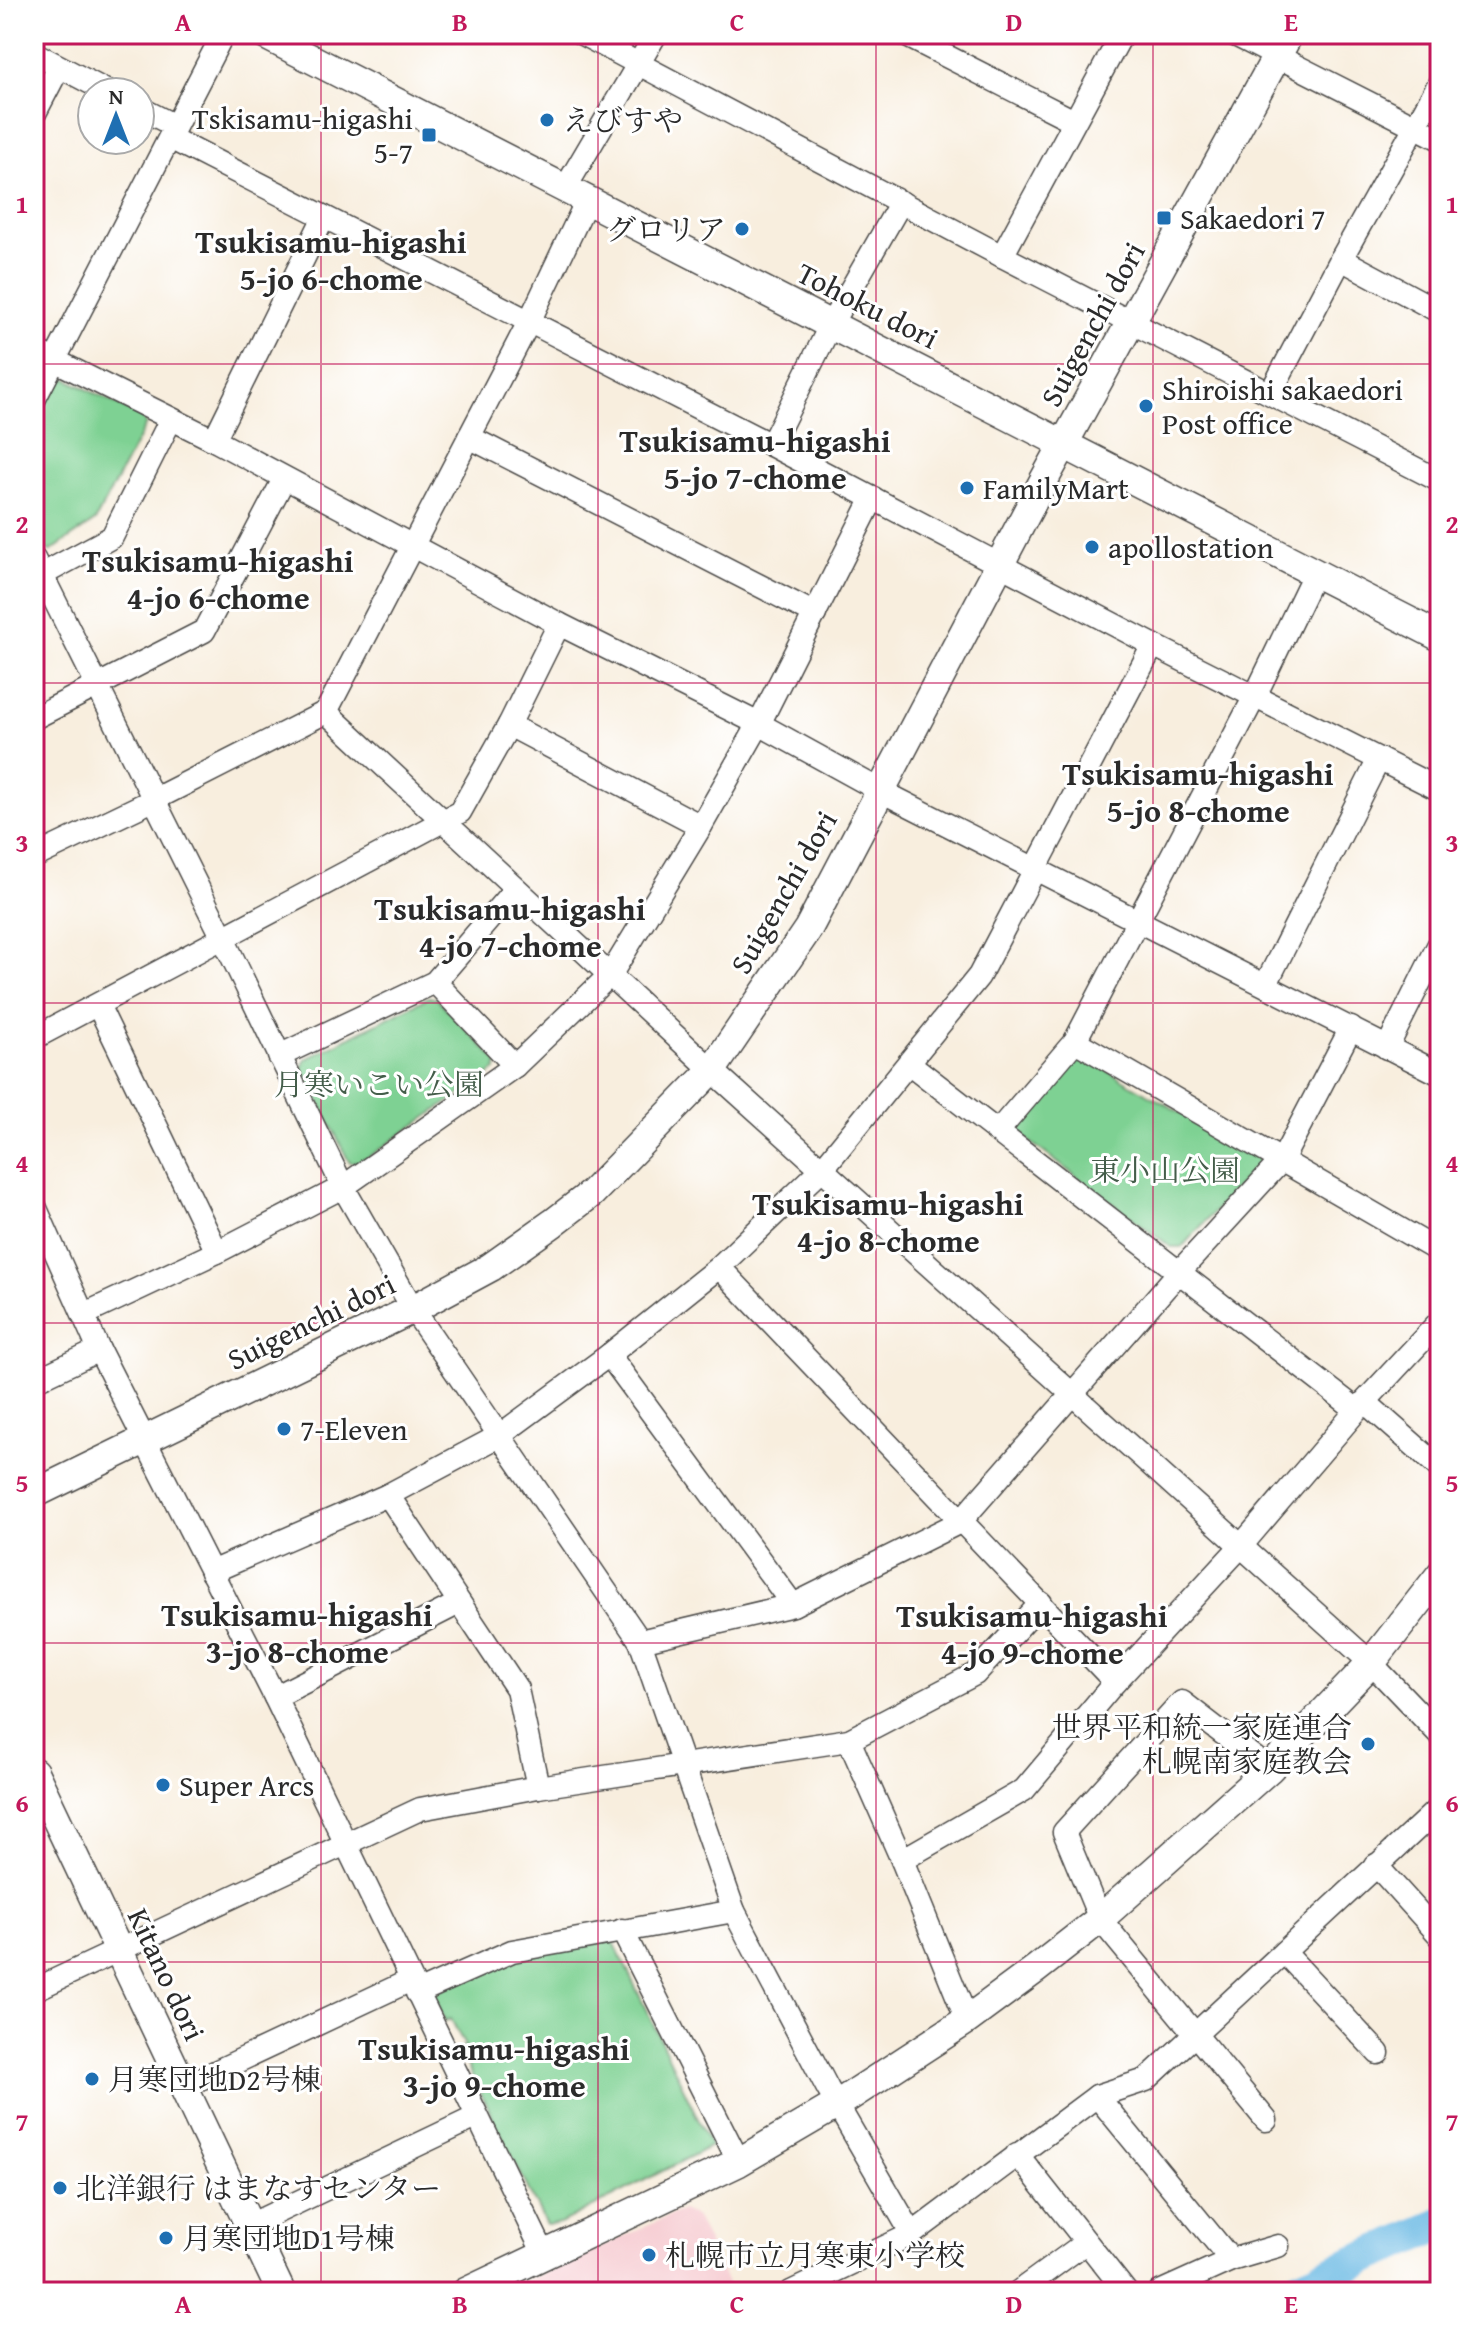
<svg xmlns="http://www.w3.org/2000/svg" width="1474" height="2326" viewBox="0 0 1474 2326" font-family="'Gentium Book Plus','Noto Serif JP',serif">
  <rect width="100%" height="100%" fill="#fff"/>
  <filter id="ink" filterUnits="userSpaceOnUse"><feTurbulence type="fractalNoise" baseFrequency=".0125" numOctaves="2"/><feDisplacementMap in="SourceGraphic" scale="16" xChannelSelector="R" yChannelSelector="G"/><feConvolveMatrix kernelMatrix="1 2 1 2 8 2 1 2 1" color-interpolation-filters="sRGB"/></filter>
  <filter id="wash" filterUnits="userSpaceOnUse"><feTurbulence type="fractalNoise" baseFrequency=".006" numOctaves="4" result="noise"/><feDisplacementMap in="SourceGraphic" scale="32" xChannelSelector="R" yChannelSelector="G"/><feGaussianBlur stdDeviation="1.8" result="paint"/><feColorMatrix in="noise" values="0 0 0 0 0 0 0 0 0 0 0 0 0 0 0 0 0 1.4 0 .05"/><feComposite in="paint" operator="in"/></filter>
  <g filter="url(#wash)">
    <rect width="100%" height="100%" fill="#f8eede"/>
    <polygon fill="#f7cfd4" points="682,2210 696,2217 731,2292 502,2292"/>
    <g fill="#7ed193" stroke="#547e5f" stroke-width="2">
      <polygon points="65,378 140,416 146,424 95,521 51,551 39,549 34,539 34,426 56,382"/>
      <polygon points="429,997 437,999 498,1062 496,1070 358,1164 349,1162 302,1067 306,1059"/>
      <polygon points="1080,1055 1256,1156 1261,1161 1182,1247 1171,1247 1014,1130 1016,1123 1072,1056"/>
      <polygon points="613,1940 711,2146 560,2224 546,2225 459,2049 465,2046 451,2019 445,2021 433,1993 505,1959"/>
    </g>
    <g fill="none" stroke-linecap="round" stroke-linejoin="round">
      <polyline stroke="#68b8e3" stroke-width="34" points="1286,2292 1440,2225"/>
    </g>
  </g>
  <g filter="url(#ink)">
    <g fill="none" stroke-linecap="round" stroke-linejoin="round">
      <defs>
        <g id="minor">
          <polyline points="582,34 1002,256 1440,481"/>
          <polyline points="903,34 1074,121"/>
          <polyline points="1233,34 1440,139"/>
          <polyline points="34,53 108,92"/>
          <polyline points="140,108 175,126"/>
          <polyline points="34,115 59,67"/>
          <polyline points="170,138 771,445 1153,645 1440,790"/>
          <polyline points="566,187 656,34"/>
          <polyline points="1002,256 1122,34"/>
          <polyline points="1341,259 1440,312"/>
          <polyline points="34,350 214,440 559,624 759,724 881,791 1440,1074"/>
          <polyline points="1271,392 1341,259 1440,82"/>
          <polyline points="34,400 223,34"/>
          <polyline points="469,437 815,614"/>
          <polyline points="214,440 324,217"/>
          <polyline points="771,445 831,324 901,202"/>
          <polyline points="34,559 222,936 343,1187 413,1309 640,1641 734,1911 828,2089 912,2234"/>
          <polyline points="34,579 112,537 171,419"/>
          <polyline points="326,712 712,1070 1371,1663 1440,1735"/>
          <polyline points="34,718 204,631 284,479"/>
          <polyline points="509,725 701,826"/>
          <polyline points="34,857 155,799 326,712 529,322 588,198"/>
          <polyline points="435,982 515,1066"/>
          <polyline points="1266,984 1379,759"/>
          <polyline points="98,1005 217,1252"/>
          <polyline points="34,1038 460,812 509,725 559,624"/>
          <polyline points="1075,1041 1440,1252"/>
          <polyline points="1387,1048 1440,942"/>
          <polyline points="279,1056 435,982 515,889"/>
          <polyline points="910,1064 1357,1410"/>
          <polyline points="999,1130 1075,1041 1255,696 1314,574"/>
          <polyline points="34,1204 99,1350 275,1697 544,2254"/>
          <polyline points="719,1267 1115,1682"/>
          <polyline points="85,1314 217,1252 343,1187 515,1066 611,974 701,826 759,724 873,498"/>
          <polyline points="609,1355 793,1605"/>
          <polyline points="34,1381 99,1350"/>
          <polyline points="1365,1402 1440,1468"/>
          <polyline points="388,1495 517,1689 538,1787"/>
          <polyline points="211,1572 388,1495 499,1436 609,1355 719,1267 823,1168 979,976 1153,645"/>
          <polyline points="640,1641 793,1605 960,1522 1180,1271 1282,1160 1351,1028"/>
          <polyline points="275,1697 459,1603"/>
          <polyline points="849,1740 902,1860 967,2020"/>
          <polyline points="902,1860 1024,1790 1115,1682 1241,1546 1357,1410 1440,1321"/>
          <polyline points="1376,1865 1440,1936"/>
          <polyline points="622,1930 739,2162"/>
          <polyline points="1284,1952 1378,2053"/>
          <polyline points="34,1990 420,1809 538,1787 849,1740 975,1674 1041,1603"/>
          <polyline points="417,1993 512,1951 734,1911"/>
          <polyline points="183,2087 411,1980"/>
          <polyline points="1097,2096 1231,2260"/>
          <polyline points="1266,2120 1100,1919 1064,1832 1182,1702 1269,1769"/>
          <polyline points="1017,2154 1126,2292"/>
          <polyline points="250,2225 476,2117"/>
          <polyline points="791,2292 912,2234 1097,2096 1146,2080 1440,1807"/>
          <polyline points="1018,2292 1085,2243"/>
          <polyline points="1160,2292 1231,2260 1278,2246"/>
        </g>
        <g id="tertiary">
          <polyline points="263,34 1440,637"/>
          <polyline points="34,1494 413,1309 491,1267 553,1223 592,1193 712,1070 808,929 1044,480 1289,34"/>
          <polyline points="34,1772 281,2292"/>
          <polyline points="466,2292 739,2162 838,2104 967,2020 1036,1969 1100,1919 1269,1769 1371,1663 1440,1575"/>
        </g>
      </defs>
      <use href="#minor" stroke="#4a4846" stroke-width="25"/>
      <use href="#tertiary" stroke="#4a4846" stroke-width="31"/>
      <use href="#minor" stroke="#fff" stroke-width="22"/>
      <use href="#tertiary" stroke="#fff" stroke-width="28"/>
    </g>
  </g>
  <path fill="none" stroke="#c2185b" stroke-width="2" stroke-opacity="0.55" d="M 321,34 L 321,2292M 598,34 L 598,2292M 876,34 L 876,2292M 1153,34 L 1153,2292M 34,364 L 1440,364M 34,683 L 1440,683M 34,1003 L 1440,1003M 34,1323 L 1440,1323M 34,1643 L 1440,1643M 34,1962 L 1440,1962"/>
  <g fill="#1f6fb2" stroke="#fff" stroke-width="3">
    <circle cx="547" cy="120" r="8"/>
    <rect x="421" y="127" width="16" height="16" rx="4"/>
    <rect x="1156" y="210" width="16" height="16" rx="4"/>
    <circle cx="742" cy="229" r="8"/>
    <circle cx="1146" cy="406" r="8"/>
    <circle cx="967" cy="488" r="8"/>
    <circle cx="1092" cy="547" r="8"/>
    <circle cx="284" cy="1429" r="8"/>
    <circle cx="1368" cy="1744" r="8"/>
    <circle cx="163" cy="1785" r="8"/>
    <circle cx="92" cy="2079" r="8"/>
    <circle cx="60" cy="2188" r="8"/>
    <circle cx="166" cy="2238" r="8"/>
    <circle cx="649" cy="2255" r="8"/>
  </g>
  <g text-anchor="middle" dominant-baseline="central" stroke-width="6" stroke-linejoin="round" paint-order="stroke">
    <g font-size="30" fill="#2b2b2b" stroke="#fff" text-anchor="start">
      <text x="413" y="118" text-anchor="end">Tskisamu-higashi<tspan x="413" dy="34">5-7</tspan></text>
      <text x="563" y="120">えびすや</text>
      <text x="1180" y="218">Sakaedori 7</text>
      <text x="726" y="229" text-anchor="end">グロリア</text>
      <text x="1162" y="389">Shiroishi sakaedori<tspan x="1162" dy="34">Post office</tspan></text>
      <text x="983" y="488">FamilyMart</text>
      <text x="1108" y="547">apollostation</text>
      <text x="300" y="1429">7-Eleven</text>
      <text x="1352" y="1727" text-anchor="end">世界平和統一家庭連合<tspan x="1352" dy="34">札幌南家庭教会</tspan></text>
      <text x="179" y="1785">Super Arcs</text>
      <text x="108" y="2079">月寒団地D2号棟</text>
      <text x="76" y="2188">北洋銀行 はまなすセンター</text>
      <text x="182" y="2238">月寒団地D1号棟</text>
      <text x="665" y="2255">札幌市立月寒東小学校</text>
    </g>
    <g font-size="30" fill="#2b2b2b" stroke="#fff">
      <text transform="translate(868 305) rotate(27)">Tohoku dori</text>
      <text transform="translate(1092 324) rotate(-61)">Suigenchi dori</text>
      <text transform="translate(783 892) rotate(-60)">Suigenchi dori</text>
      <text transform="translate(311 1321) rotate(-26)">Suigenchi dori</text>
      <text transform="translate(167 1974) rotate(65)">Kitano dori</text>
    </g>
    <g font-size="30" fill="#445d4a" stroke="#fff">
      <text x="379" y="1084">月寒いこい公園</text>
      <text x="1165" y="1170">東小山公園</text>
    </g>
    <g font-size="32" font-weight="bold" fill="#2b2b2b" stroke="#fff">
      <text x="331" y="241">Tsukisamu-higashi<tspan x="331" dy="37">5-jo 6-chome</tspan></text>
      <text x="755" y="440">Tsukisamu-higashi<tspan x="755" dy="37">5-jo 7-chome</tspan></text>
      <text x="218" y="560">Tsukisamu-higashi<tspan x="218" dy="37">4-jo 6-chome</tspan></text>
      <text x="1198" y="773">Tsukisamu-higashi<tspan x="1198" dy="37">5-jo 8-chome</tspan></text>
      <text x="510" y="908">Tsukisamu-higashi<tspan x="510" dy="37">4-jo 7-chome</tspan></text>
      <text x="888" y="1203">Tsukisamu-higashi<tspan x="888" dy="37">4-jo 8-chome</tspan></text>
      <text x="297" y="1614">Tsukisamu-higashi<tspan x="297" dy="37">3-jo 8-chome</tspan></text>
      <text x="1032" y="1615">Tsukisamu-higashi<tspan x="1032" dy="37">4-jo 9-chome</tspan></text>
      <text x="494" y="2048">Tsukisamu-higashi<tspan x="494" dy="37">3-jo 9-chome</tspan></text>
    </g>
  </g>
  <rect width="1474" height="2326" fill="none" stroke="#fff" stroke-width="88"/>
  <g transform="translate(116 116)"><circle r="38" fill="#ffffff" stroke="#aaaaaa" stroke-width="2"/>
  <path d="M0-6L14 30L0 20L-14 30Z" fill="#1f6fb2"/>
  <text y="-12" font-size="22" font-weight="bold" text-anchor="middle" fill="#2b2b2b">N</text>
  </g>
  <rect x="44" y="44" width="1386" height="2238" fill="none" stroke="#c2185b" stroke-width="3"/>
  <g font-size="26" text-anchor="middle" font-weight="bold" fill="#c2185b">
    <text x="183" y="31">A</text>
    <text x="460" y="31">B</text>
    <text x="737" y="31">C</text>
    <text x="1014" y="31">D</text>
    <text x="1291" y="31">E</text>
    <text x="22" y="213">1</text>
    <text x="1452" y="213">1</text>
    <text x="22" y="533">2</text>
    <text x="1452" y="533">2</text>
    <text x="22" y="852">3</text>
    <text x="1452" y="852">3</text>
    <text x="22" y="1172">4</text>
    <text x="1452" y="1172">4</text>
    <text x="22" y="1492">5</text>
    <text x="1452" y="1492">5</text>
    <text x="22" y="1812">6</text>
    <text x="1452" y="1812">6</text>
    <text x="22" y="2131">7</text>
    <text x="1452" y="2131">7</text>
    <text x="183" y="2313">A</text>
    <text x="460" y="2313">B</text>
    <text x="737" y="2313">C</text>
    <text x="1014" y="2313">D</text>
    <text x="1291" y="2313">E</text>
  </g>
</svg>
